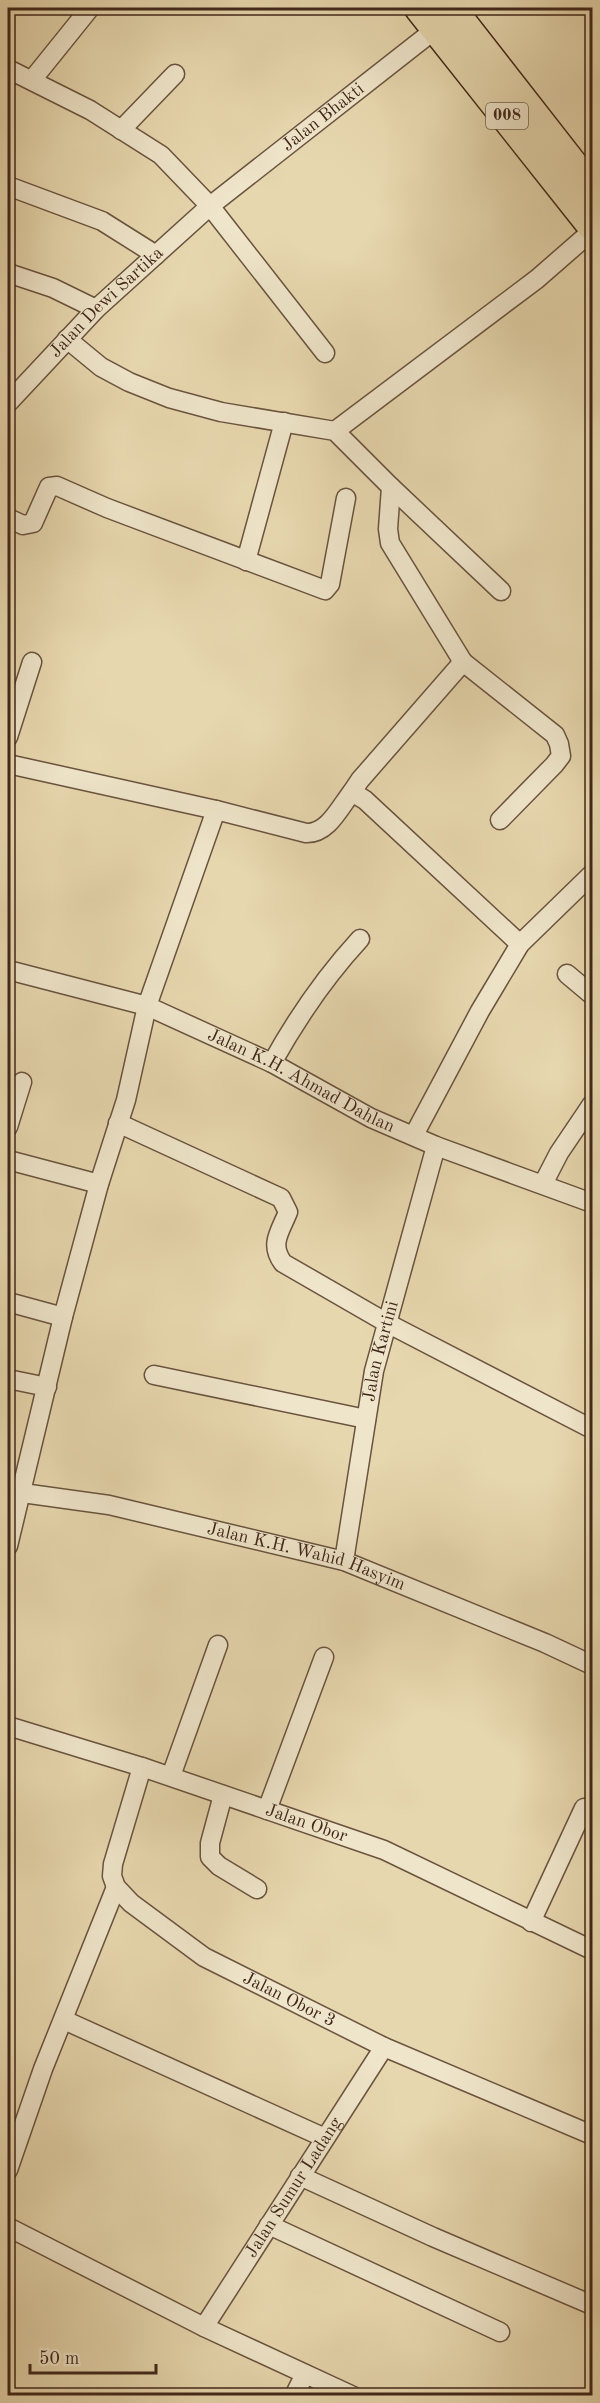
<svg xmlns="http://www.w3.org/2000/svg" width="600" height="2403" viewBox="0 0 600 2403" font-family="'Old Standard TT',serif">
  <rect width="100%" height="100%" fill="#e7d7ae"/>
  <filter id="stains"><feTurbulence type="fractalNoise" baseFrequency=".00333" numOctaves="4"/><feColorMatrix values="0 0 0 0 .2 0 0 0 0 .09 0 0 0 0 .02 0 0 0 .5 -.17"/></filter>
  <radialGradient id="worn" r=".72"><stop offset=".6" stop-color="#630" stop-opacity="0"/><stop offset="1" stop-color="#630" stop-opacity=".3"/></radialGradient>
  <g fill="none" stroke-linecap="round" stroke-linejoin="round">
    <defs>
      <g id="minor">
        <polyline points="8,69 90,110 161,155 210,206 325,353"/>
        <polyline points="32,80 90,8"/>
        <polyline points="121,130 175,74"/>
        <polyline points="8,186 102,221 156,255"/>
        <polyline points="8,273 53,288 96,309"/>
        <polyline points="67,339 101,367 129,382 169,398 221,412 335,431 391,487 388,529 390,543 463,662"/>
        <path id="s1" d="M 8,403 L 96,309 L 210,206 L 437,28"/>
        <polyline points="335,431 537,279 592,231"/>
        <polyline points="391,487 501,591"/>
        <polyline points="8,518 23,525 33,523 49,487 57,486 107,508 325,590 330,584 346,498"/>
        <polyline points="246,561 284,422"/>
        <polyline points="8,737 32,662"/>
        <path d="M 8,764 L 216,810 L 306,833 C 328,834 340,807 352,792 L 365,800 L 520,944"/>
        <polyline points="352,792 360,780 463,662 555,735 559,744 561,756 554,765 500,820"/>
        <path id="s2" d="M 8,970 L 147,1006 L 272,1063 L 371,1118 L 436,1146 L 592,1203"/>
        <polyline points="567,974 592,995"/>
        <path d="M 272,1063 C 297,1018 325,977 360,939"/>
        <path d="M 118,1123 L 281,1198 L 288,1212 C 280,1232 269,1244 283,1263 L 387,1323 L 592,1429"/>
        <polyline points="8,1127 22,1082"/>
        <polyline points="414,1135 480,1011 520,944 592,874"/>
        <polyline points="8,1160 99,1184"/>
        <polyline points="543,1184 559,1153 592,1104"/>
        <polyline points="8,1302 63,1317"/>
        <polyline points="154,1375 366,1419"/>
        <polyline points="8,1379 47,1387"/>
        <path id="s3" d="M 8,1491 L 109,1505 L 344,1561 L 545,1643 L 592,1665"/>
        <polyline points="8,1546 63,1317 99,1184 126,1100 147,1006 216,810"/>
        <path id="s4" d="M 344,1561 L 374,1371 L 436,1146"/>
        <path id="s5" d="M 8,1726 L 142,1767 L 384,1850 L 592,1950"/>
        <path id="s6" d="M 142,1767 L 113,1864 L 112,1876 L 116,1887 L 131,1903 L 204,1957 L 384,2047 L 592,2135"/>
        <polyline points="171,1776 218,1645"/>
        <polyline points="223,1795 210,1843 210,1857 219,1866 257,1889"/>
        <polyline points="267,1810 324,1657"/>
        <polyline points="531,1922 584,1808"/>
        <polyline points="64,2020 325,2138"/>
        <polyline points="8,2170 43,2069 116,1887"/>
        <polyline points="300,2176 433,2237 592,2305"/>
        <polyline points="269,2225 500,2332"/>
        <polyline points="8,2227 204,2327 353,2396"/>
        <path id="s7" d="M 204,2327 L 384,2047"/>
        <polyline points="294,2396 305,2374"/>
      </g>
      <g id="trunk">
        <polyline points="420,8 592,225"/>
        <polyline points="450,8 592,190"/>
      </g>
    </defs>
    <use href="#minor" stroke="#6a533f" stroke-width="21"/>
    <use href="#trunk" stroke="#40271a" stroke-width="33"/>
    <use href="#minor" stroke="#efe5ca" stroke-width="18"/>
    <use href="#trunk" stroke="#e7d7ae" stroke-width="30"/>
  </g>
  <g text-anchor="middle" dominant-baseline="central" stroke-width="4.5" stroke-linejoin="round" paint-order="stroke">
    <rect fill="#efe5ca" stroke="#74604f" stroke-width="1.5" x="486" y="103" width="42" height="26" rx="4.5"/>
    <g font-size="16" font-weight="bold" fill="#40271a">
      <text x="507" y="116">008</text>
    </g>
    <g font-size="18" fill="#40271a" stroke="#efe5ca">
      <text stroke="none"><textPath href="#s1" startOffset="426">Jalan Bhakti</textPath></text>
      <text stroke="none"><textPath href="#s1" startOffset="141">Jalan Dewi Sartika</textPath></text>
      <text stroke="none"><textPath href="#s2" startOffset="315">Jalan K.H. Ahmad Dahlan</textPath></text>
      <text stroke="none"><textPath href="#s4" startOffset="213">Jalan Kartini</textPath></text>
      <text stroke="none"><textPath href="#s3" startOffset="306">Jalan K.H. Wahid Hasyim</textPath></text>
      <text stroke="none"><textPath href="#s5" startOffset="314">Jalan Obor</textPath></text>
      <text stroke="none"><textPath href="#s6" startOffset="333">Jalan Obor 3</textPath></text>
      <text stroke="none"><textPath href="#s7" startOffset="166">Jalan Sumur Ladang</textPath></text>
    </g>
  </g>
  <rect width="600" height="2403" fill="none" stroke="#e7d7ae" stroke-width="30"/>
  <rect x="9" y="9" width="582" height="2385" fill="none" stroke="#40271a" stroke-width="3"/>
  <rect x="15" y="15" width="570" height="2373" fill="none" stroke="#40271a" stroke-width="1.5"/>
  <path d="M30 2364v9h126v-9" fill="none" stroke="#40271a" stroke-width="3"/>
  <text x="39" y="2364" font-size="18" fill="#40271a" stroke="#efe5ca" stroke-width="4.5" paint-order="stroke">50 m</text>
  <rect width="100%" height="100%" filter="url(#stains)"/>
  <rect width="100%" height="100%" fill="url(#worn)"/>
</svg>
